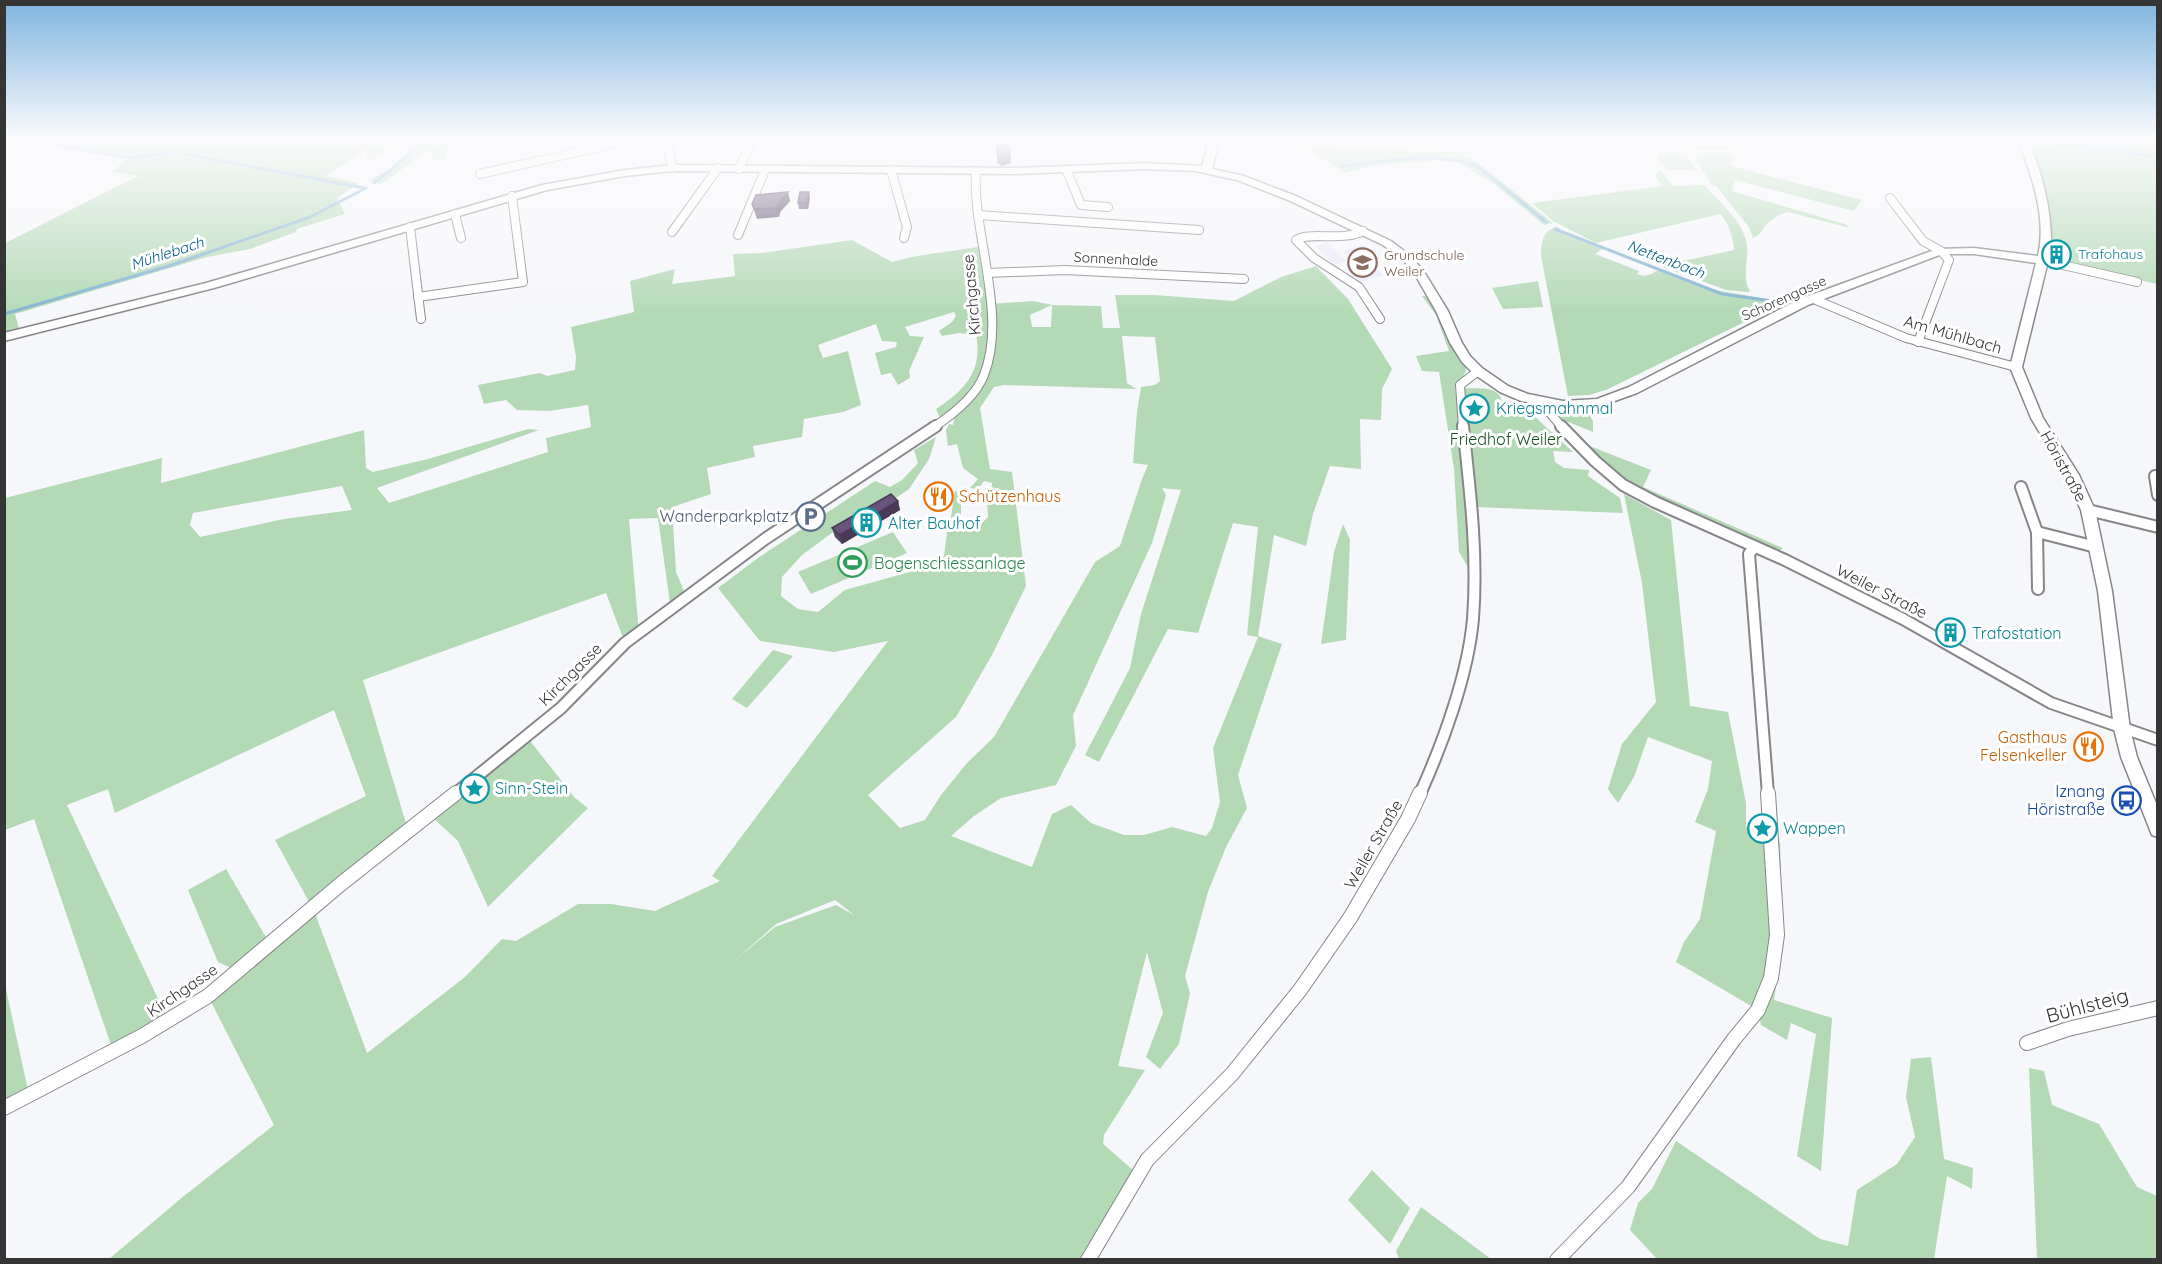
<svg xmlns="http://www.w3.org/2000/svg" width="2162" height="1264" viewBox="0 0 2162 1264" font-family="Quicksand,sans-serif">
  <rect width="100%" height="100%" fill="#f6f7fa"/>
  <g fill="#eaebf6">
    <polygon points="1327,242 1347,262 1334,265 1315,246"/>
    <polygon points="1364,245 1377,259 1370,262 1383,275 1360,282 1346,268 1356,264 1343,251"/>
  </g>
  <g fill="#b3d9b5" fill-rule="evenodd">
    <polygon points="141,140 148,142 153,140 450,140 444,161 433,160 431,149 381,184 368,181 389,169 410,150 400,143 367,162 367,148 326,176 359,183 337,198 345,214 297,229 296,232 250,249 207,257 15,314 21,337 5,342 5,243 138,176 112,172 129,158 29,141"/>
    <polygon points="1683,140 1741,140 1741,141 1729,150 1691,150"/>
    <polygon points="2027,140 2157,140 2157,284 2050,260 2050,216 2038,166"/>
    <polygon points="1305,147 1456,152 1477,162 1553,223 1544,225 1494,184 1460,163 1448,160 1377,165 1345,173"/>
    <polygon points="1659,153 1685,154 1697,170 1667,170 1657,157"/>
    <path d="M 1700,154 L 1733,154 L 1731,166 L 1862,200 L 1854,211 L 1735,180 L 1732,191 L 1845,224 L 1850,228 L 1788,212 C 1780,214 1773,218 1767,224 C 1761,230 1761,235 1753,238 L 1749,227 L 1716,186 L 1712,185 L 1694,157 Z"/>
    <path d="M 1660,170 L 1672,186 L 1704,185 C 1719,202 1740,218 1746,240 C 1751,257 1740,276 1750,291 L 1748,292 L 1726,290 L 1660,266 L 1734,250 C 1733,237 1729,223 1720,214 L 1596,243 L 1553,221 L 1532,203 L 1663,186 L 1654,176 Z"/>
    <path d="M 1557,227 L 1564,232 L 1602,249 L 1595,254 L 1639,271 L 1637,274 C 1646,278 1651,274 1659,270 L 1715,290 L 1773,300 L 1781,304 L 1606,390 L 1589,395 L 1568,396 L 1541,256 C 1541,242 1543,230 1557,227 Z"/>
    <path d="M 852,240 L 892,262 C 922,253 952,252 983,246 L 990,304 L 1033,301 L 1053,305 L 1101,306 L 1103,328 L 1120,328 L 1115,295 L 1155,295 L 1234,301 L 1281,277 L 1316,266 L 1348,299 L 1392,369 L 1382,389 L 1381,420 L 1360,419 L 1361,469 L 1330,466 L 1313,514 L 1306,546 L 1274,535 L 1258,636 L 1282,644 L 1238,775 L 1247,808 L 1226,847 L 1208,892 L 1185,976 L 1190,993 L 1179,1044 L 1160,1069 L 1146,1057 L 1163,1013 L 1147,952 L 1118,1066 L 1145,1070 L 1104,1135 L 1103,1144 L 1133,1170 L 1116,1212 L 1088,1259 L 109,1259 L 184,1196 L 274,1125 L 208,996 L 238,971 L 218,962 L 188,890 L 226,869 L 270,944 L 302,917 L 308,900 L 275,840 L 366,796 L 334,710 L 115,813 L 108,789 L 67,805 L 168,1020 L 113,1051 L 34,819 L 5,830 L 5,498 L 162,458 L 161,483 L 364,430 L 366,468 L 373,472 L 428,459 L 528,429 L 539,430 L 377,488 L 389,503 L 548,452 L 546,438 L 591,427 L 588,405 L 549,411 L 517,410 L 506,400 L 484,404 L 478,385 L 540,373 L 547,376 L 575,370 L 576,357 L 571,327 L 634,312 L 630,281 L 675,269 L 672,284 L 735,276 L 733,254 L 762,253 ZM 1052,305 L 1051,327 L 1032,327 L 1030,315 ZM 954,312 L 956,316 L 952,322 L 939,331 L 942,336 L 959,333 L 976,335 C 983,371 965,390 936,409 L 942,422 L 956,410 L 953,425 L 949,424 L 946,430 L 948,446 L 957,444 L 963,468 L 978,479 L 970,488 L 978,489 L 984,481 L 992,483 L 992,486 L 980,501 L 987,499 L 988,517 L 977,528 L 963,526 L 961,522 L 961,492 L 955,491 L 949,530 L 972,528 L 947,532 L 944,556 L 918,562 L 913,571 L 845,590 L 818,612 L 798,609 L 781,596 L 782,577 L 802,555 L 840,527 L 893,500 L 909,489 L 929,459 L 936,437 L 914,450 L 918,463 L 902,480 L 890,487 L 875,481 L 758,558 L 718,588 L 760,641 L 834,652 L 888,641 L 712,876 L 720,881 L 655,911 L 611,904 L 578,904 L 516,941 L 502,939 L 465,977 L 367,1053 L 313,908 L 408,830 L 363,680 L 606,593 L 625,643 L 639,633 L 629,519 L 658,518 L 671,610 L 687,598 L 676,572 L 672,507 L 711,494 L 707,468 L 755,457 L 753,446 L 802,437 L 804,419 L 843,412 L 861,405 L 848,351 L 823,358 L 818,345 L 876,324 L 882,341 L 897,342 L 896,347 L 875,353 L 881,375 L 891,373 L 898,385 L 910,378 L 909,371 L 924,337 L 910,336 L 905,327 ZM 1122,336 L 1155,337 L 1160,381 L 1155,385 L 1141,387 L 1137,412 L 1133,463 L 1148,465 L 1142,479 L 1120,546 L 1095,562 L 994,737 L 967,763 L 941,795 L 925,820 L 900,828 L 868,795 L 956,717 L 992,655 L 1026,586 L 1012,472 L 990,469 L 980,408 L 994,387 L 1004,385 L 1136,389 L 1127,383 ZM 342,486 L 352,510 L 284,519 L 200,537 L 190,525 L 193,513 ZM 1162,488 L 1181,490 L 1141,614 L 1130,668 L 1085,755 L 1099,762 L 1168,629 L 1198,633 L 1233,523 L 1258,527 L 1247,635 L 1258,637 L 1213,748 L 1220,802 L 1212,828 L 1206,836 L 1172,827 L 1144,835 L 1124,835 L 1091,823 L 1071,805 L 1052,814 L 1032,867 L 951,836 L 974,816 L 1001,798 L 1056,785 L 1076,746 L 1073,715 L 1152,543 L 1166,495 ZM 835,900 L 854,915 L 836,905 L 775,927 L 732,963 L 776,924 Z"/>
    <polygon points="1538,281 1543,307 1503,309 1492,288"/>
    <polygon points="1422,296 1428,296 1466,366 1466,371 1455,389 1472,506 1475,579 1459,552 1454,469 1439,372 1422,371 1416,356 1449,351 1436,315"/>
    <path d="M 1464,388 C 1478,389 1499,385 1502,402 L 1521,404 L 1573,452 L 1553,451 L 1555,462 L 1564,468 L 1589,470 L 1588,476 L 1620,498 L 1623,513 L 1477,507 Z"/>
    <polygon points="1562,408 1604,408 1588,413 1593,421 1593,432 1561,419 1556,412"/>
    <polygon points="1587,445 1651,470 1643,487 1783,548 1777,553 1648,494 1626,480"/>
    <polygon points="1624,494 1671,520 1690,706 1728,712 1746,803 1746,826 1750,833 1780,842 1783,940 1774,1000 1832,1018 1821,1171 1797,1156 1816,1034 1791,1023 1787,1040 1761,1025 1758,1010 1676,962 1684,942 1700,919 1716,831 1695,822 1708,789 1712,761 1648,737 1634,777 1618,803 1608,789 1622,744 1656,702 1642,583"/>
    <polygon points="1343,524 1350,540 1346,640 1321,644 1334,552"/>
    <polygon points="893,532 907,553 811,594 798,572"/>
    <polygon points="773,650 793,656 747,708 732,699"/>
    <polygon points="527,737 575,798 588,808 488,907 458,841 431,816"/>
    <polygon points="4,980 29,1095 4,1108"/>
    <polygon points="1931,1057 1944,1159 1973,1168 1972,1189 1947,1176 1934,1259 1657,1259 1630,1230 1638,1203 1652,1189 1676,1141 1820,1239 1848,1246 1857,1190 1897,1164 1915,1137 1906,1097 1911,1059"/>
    <polygon points="2029,1068 2044,1071 2052,1105 2099,1124 2137,1187 2157,1196 2157,1259 2037,1259"/>
    <polygon points="1372,1170 1410,1208 1390,1244 1348,1200"/>
    <polygon points="1421,1207 1429,1213 1491,1259 1399,1259 1396,1251"/>
  </g>
  <g fill="none" stroke-linecap="round" stroke-linejoin="round">
    <g stroke="#83b3d2" stroke-width="3">
      <polyline points="26,140 130,158 177,152"/>
      <polyline points="2046,142 2158,157"/>
      <polyline points="185,154 364,188"/>
      <path d="M 1343,166 C 1387,161 1435,151 1477,166 L 1546,222"/>
      <polyline points="374,183 427,140"/>
      <polyline points="1555,229 1722,294 1772,301"/>
      <polyline points="4,314 172,265 310,217 366,188"/>
    </g>
    <defs>
      <g id="street-far2">
        <polyline points="667,140 672,168"/>
        <polyline points="739,169 752,140"/>
        <polyline points="891,170 907,227 904,238"/>
        <polyline points="1067,171 1081,205 1108,207"/>
        <polyline points="480,174 630,140"/>
        <polyline points="1890,198 1923,241 1941,251 1949,260 1918,342"/>
        <polyline points="455,214 461,238"/>
        <polyline points="978,215 1199,230"/>
        <polyline points="410,227 421,319"/>
        <path d="M 1363,231 C 1342,242 1309,231 1296,240 L 1314,258 L 1359,287 L 1380,319"/>
        <polyline points="672,232 718,168"/>
        <polyline points="738,235 765,170"/>
        <polyline points="2041,260 2137,282"/>
        <polyline points="988,273 1065,270 1244,279"/>
        <polyline points="418,297 523,282 512,196"/>
        <polyline points="1816,300 1906,338 2016,367"/>
        <polyline points="1546,403 1549,412 1562,427"/>
        <path d="M 934,427 C 952,415 976,396 984,375 C 1008,314 972,234 976,171"/>
        <polyline points="1463,427 1460,385 1478,371"/>
      </g>
      <g id="street-far1">
        <polyline points="1561,426 1595,461 1623,485 1655,502 1785,560 1903,619 2051,703 2158,740"/>
        <polyline points="2155,476 2158,495"/>
        <polyline points="2021,487 2037,532"/>
        <polyline points="2088,510 2158,527"/>
        <polyline points="1754,547 1749,554 1768,794"/>
        <polyline points="2038,589 2037,532 2096,547"/>
        <polyline points="455,794 561,708 625,643 765,539 936,426"/>
        <path d="M 1420,794 C 1443,743 1468,675 1473,619 C 1478,554 1470,490 1463,426"/>
      </g>
      <g id="street">
        <polyline points="2027,1043 2068,1029 2158,1008"/>
        <polyline points="4,1108 142,1036 208,996 342,883 456,793"/>
        <polyline points="1088,1260 1147,1160 1232,1074 1300,990 1350,918 1408,819 1420,793"/>
        <polyline points="1557,1260 1628,1187 1734,1039 1758,1010 1771,978 1777,935 1768,793"/>
      </g>
      <path id="secondary" d="M 1209,140 L 1219,140 L 1212,169 L 1244,176 L 1296,196 L 1391,241 L 1412,257 L 1426,275 L 1448,311 L 1462,343 L 1470,356 L 1482,368 L 1508,386 L 1528,394 L 1563,401 L 1597,399 L 1629,387 L 1800,299 L 1937,249 L 1974,248 L 2038,256 C 2047,218 2032,176 2018,140 L 2028,140 C 2043,176 2052,210 2051,249 L 2022,367 L 2043,418 L 2079,475 L 2095,510 L 2112,591 L 2130,729 L 2137,757 L 2158,808 L 2158,837 L 2152,835 L 2150,830 L 2121,757 L 2114,729 L 2098,591 L 2081,510 L 2065,475 L 2031,418 L 2010,367 L 2036,263 L 1974,254 L 1942,254 L 1808,305 L 1637,393 L 1598,407 L 1563,409 L 1521,401 L 1500,392 L 1474,374 L 1462,362 L 1450,343 L 1436,311 L 1417,278 L 1404,261 L 1383,245 L 1288,200 L 1237,180 L 1195,171 L 1145,169 L 1016,174 L 672,171 L 625,176 L 547,190 L 214,288 L 4,341 L 4,333 L 206,283 L 542,185 L 625,170 L 672,165 L 1016,168 L 1145,163 L 1202,166 Z"/>
    </defs>
    <use href="#street-far2" stroke="#868689" stroke-width="10"/>
    <use href="#street-far1" stroke="#868689" stroke-width="14"/>
    <use href="#street" stroke="#868689" stroke-width="16"/>
    <use href="#secondary" stroke="#868689" stroke-width="3"/>
    <use href="#street-far2" stroke="#fff" stroke-width="8"/>
    <use href="#street-far1" stroke="#fff" stroke-width="10"/>
    <use href="#street" stroke="#fff" stroke-width="14"/>
    <use href="#secondary" fill="#fff" fill-rule="evenodd"/>
  </g>
  <g fill="#59476a">
    <polygon points="997,154 1011,163 1002,166 997,163"/>
    <polygon points="788,192 790,201 780,212 779,217 757,219 752,204"/>
    <polygon points="810,198 808,209 799,209 798,203"/>
    <polygon points="898,501 900,510 842,544 835,537 832,528"/>
  </g>
  <g fill="#483a56">
    <polygon points="1010,140 1011,163 1002,166 1001,157"/>
    <polygon points="788,192 790,201 780,212 779,217 777,208 778,203"/>
    <polygon points="809,192 810,198 808,209 807,203"/>
    <polygon points="898,501 900,510 842,544 840,535"/>
  </g>
  <g fill="#67537b" stroke="#483a56" stroke-width="1.5">
    <polygon points="997,140 1010,140 1010,154 1001,157 997,154"/>
    <polygon points="788,192 778,203 777,208 754,209 752,204 756,195"/>
    <polygon points="800,192 809,192 807,203 798,203"/>
    <polygon points="891,494 898,501 840,535 832,528"/>
  </g>
  <linearGradient id="sky" x2="0" y2="1"><stop stop-color="#7fb4df"/><stop offset="0.44" stop-color="#fbfbfd"/><stop offset="1" stop-color="#fbfbfd" stop-opacity="0"/></linearGradient>
  <rect width="2162" height="317" fill="url(#sky)"/>
  <defs>
    <symbol id="building-ring" viewBox="-11 -11 22 22"><circle r="9.5" fill="#fff" stroke="#0f9aa8" stroke-width="1.5"/><path d="M-4-6H4V6H1V3H-1V6H-4ZM-2.5-4.3h1.7v1.8h-1.7ZM.8-4.3h1.7v1.8H.8ZM-2.5-1h1.7V.8h-1.7ZM.8-1h1.7V.8H.8Z" fill="#0f9aa8"/></symbol>
    <symbol id="school-ring" viewBox="-11 -11 22 22"><circle r="9.5" fill="#fff" stroke="#8d6e63" stroke-width="1.5"/><path d="M0-5L7-2L0 1L-7-2ZM-4 1L0 2.5L4 1V4Q0 6-4 4Z" fill="#8d6e63"/></symbol>
    <symbol id="sight-ring" viewBox="-11 -11 22 22"><circle r="9.5" fill="#fff" stroke="#0f9aa8" stroke-width="1.5"/><path d="M0-6L1.8-2.2L6-1.7L2.9 1.2L3.7 5.4L0 3.3L-3.7 5.4L-2.9 1.2L-6-1.7L-1.8-2.2Z" fill="#0f9aa8"/></symbol>
    <symbol id="restaurant-ring" viewBox="-11 -11 22 22"><circle r="9.5" fill="#fff" stroke="#e8710a" stroke-width="1.5"/><path d="M-5-6h1v4h1v-4h1v4h1v-4h1v5L-1.5 .5V6h-2V.5L-5-1ZM5-6V6H3V1.5H1.5Q1.5-4 5-6Z" fill="#e8710a"/></symbol>
    <symbol id="parking-ring" viewBox="-11 -11 22 22"><circle r="9.5" fill="#fff" stroke="#5c6f8a" stroke-width="1.5"/><path d="M-3.5-5.5H1a3.5 3.5 0 0 1 0 7H-1V5.5H-3.5ZM-1-3.4V-.6H.8a1.4 1.4 0 0 0 0-2.8Z" fill="#5c6f8a"/></symbol>
    <symbol id="stadium-ring" viewBox="-11 -11 22 22"><circle r="9.5" fill="#fff" stroke="#2e9e5b" stroke-width="1.5"/><path d="M0-5a6.5 5 0 1 0 0 10a6.5 5 0 1 0 0-10ZM-3.5-1.8h7v3.6h-7Z" fill="#2e9e5b"/></symbol>
    <symbol id="bus-ring" viewBox="-11 -11 22 22"><circle r="9.5" fill="#fff" stroke="#1a4fb4" stroke-width="1.5"/><path d="M-5-6H5V4H4V6H2V4H-2V6H-4V4H-5ZM-3.5-4V0h7V-4ZM-3.5 1.2v1.5H-2V1.2ZM2 1.2v1.5H3.5V1.2Z" fill="#1a4fb4"/></symbol>
  </defs>
  <g fill-rule="evenodd">
    <use href="#building-ring" x="2040" y="238" width="33" height="33"/>
    <use href="#school-ring" x="1346" y="246" width="33" height="33"/>
    <use href="#sight-ring" x="1458" y="392" width="33" height="33"/>
    <use href="#restaurant-ring" x="922" y="480" width="33" height="33"/>
    <use href="#parking-ring" x="794" y="500" width="33" height="33"/>
    <use href="#building-ring" x="850" y="506" width="33" height="33"/>
    <use href="#stadium-ring" x="836" y="546" width="33" height="33"/>
    <use href="#building-ring" x="1934" y="616" width="33" height="33"/>
    <use href="#restaurant-ring" x="2072" y="730" width="33" height="33"/>
    <use href="#sight-ring" x="458" y="772" width="33" height="33"/>
    <use href="#bus-ring" x="2110" y="784" width="33" height="33"/>
    <use href="#sight-ring" x="1746" y="812" width="33" height="33"/>
  </g>
  <g text-anchor="middle" dominant-baseline="central" stroke-width="6" stroke-linejoin="round" paint-order="stroke">
    <g font-size="14" fill="#0d838f" stroke="#fff" text-anchor="start">
      <text x="2078" y="254">Trafohaus</text>
    </g>
    <g font-size="14" fill="#785e54" stroke="#fff" text-anchor="start">
      <text x="1384" y="255">Grundschule<tspan x="1384" dy="16">Weiler</tspan></text>
    </g>
    <g font-size="14" fill="#353536" stroke="#fff">
      <text transform="translate(1116 259) rotate(3)">Sonnenhalde</text>
      <text transform="translate(1784 298) rotate(-24)">Schorengasse</text>
    </g>
    <g font-size="15" font-style="italic" fill="#005c83" stroke="#fff">
      <text transform="translate(167 253) rotate(-18)">Mühlebach</text>
      <text transform="translate(1666 259) rotate(21)">Nettenbach</text>
    </g>
    <g font-size="16" fill="#353536" stroke="#fff">
      <text transform="translate(971 295) rotate(-95)">Kirchgasse</text>
      <text transform="translate(1953 334) rotate(16)">Am Mühlbach</text>
      <text transform="translate(2064 466) rotate(61)">Höristraße</text>
      <text transform="translate(1882 591) rotate(27)">Weiler Straße</text>
      <text transform="translate(570 674) rotate(-45)">Kirchgasse</text>
      <text transform="translate(1373 844) rotate(-60)">Weiler Straße</text>
      <text transform="translate(182 990) rotate(-34)">Kirchgasse</text>
    </g>
    <g font-size="16" fill="#0d838f" stroke="#fff" text-anchor="start">
      <text x="1496" y="408">Kriegsmahnmal</text>
      <text x="888" y="523">Alter Bauhof</text>
      <text x="1972" y="633">Trafostation</text>
      <text x="495" y="788">Sinn-Stein</text>
      <text x="1783" y="828">Wappen</text>
    </g>
    <g font-size="16" fill="#175121" stroke="#fff">
      <text x="1506" y="439">Friedhof Weiler</text>
    </g>
    <g font-size="16" fill="#c56008" stroke="#fff" text-anchor="start">
      <text x="959" y="496">Schützenhaus</text>
      <text x="2067" y="737" text-anchor="end">Gasthaus<tspan x="2067" dy="18">Felsenkeller</tspan></text>
    </g>
    <g font-size="16" fill="#4e5e75" stroke="#fff" text-anchor="end">
      <text x="789" y="516">Wanderparkplatz</text>
    </g>
    <g font-size="16" fill="#27864d" stroke="#fff" text-anchor="start">
      <text x="874" y="563">Bogenschiessanlage</text>
    </g>
    <g font-size="16" fill="#164399" stroke="#fff" text-anchor="end">
      <text x="2105" y="791">Iznang<tspan x="2105" dy="18">Höristraße</tspan></text>
    </g>
    <g font-size="20" fill="#353536" stroke="#fff">
      <text transform="translate(2087 1005) rotate(-15)">Bühlsteig</text>
    </g>
  </g>
  <rect width="2162" height="1264" fill="none" stroke="#353536" stroke-width="12"/>
</svg>
